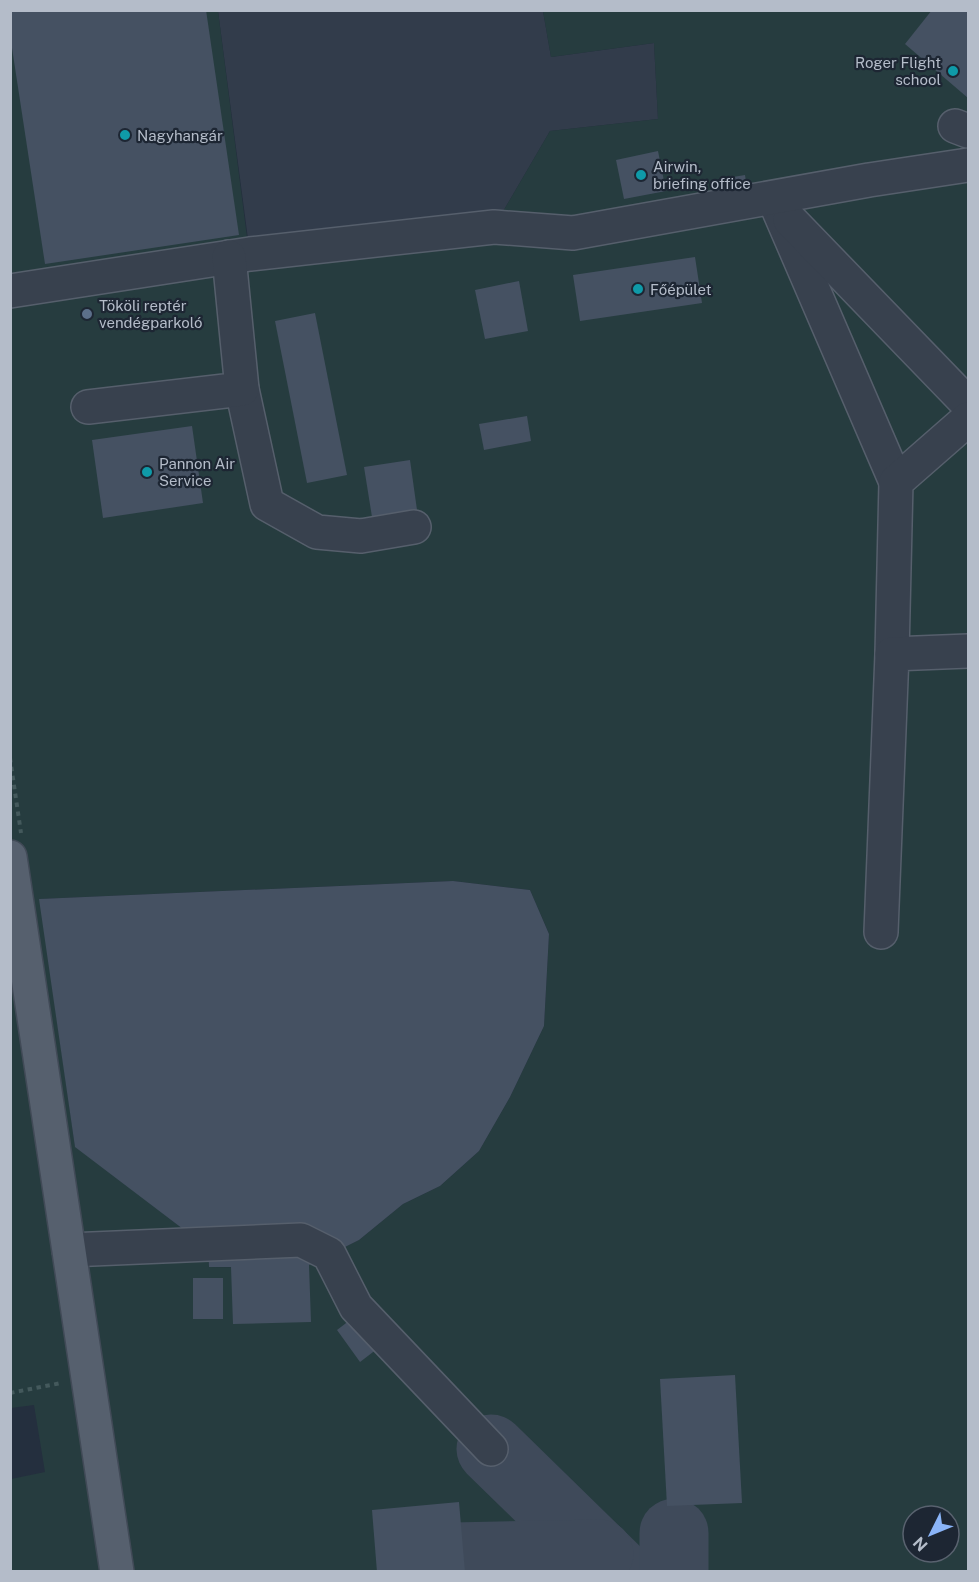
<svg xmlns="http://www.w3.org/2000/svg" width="979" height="1582" viewBox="0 0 979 1582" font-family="'Public Sans',sans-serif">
  <rect width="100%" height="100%" fill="#242f3e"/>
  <polygon fill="#323c4b" points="218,11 543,11 551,57 654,43 658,119 550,131 494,227 250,254"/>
  <path fill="#263c3f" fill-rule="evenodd" d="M 11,11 L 218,11 L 249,253 L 494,227 L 550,131 L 658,119 L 654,43 L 551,57 L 543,11 L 968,11 L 968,1571 L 11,1571 L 11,1479 L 45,1472 L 34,1405 L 11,1408 ZM 453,881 L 530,890 L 549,934 L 544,1026 L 510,1097 L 479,1151 L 440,1186 L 403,1204 L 359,1240 L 303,1268 L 209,1267 L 208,1248 L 75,1146 L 40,899 ZM 913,1516 L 949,1516 L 949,1552 L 913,1552 Z"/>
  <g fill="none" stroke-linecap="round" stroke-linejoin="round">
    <g stroke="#3f4a5a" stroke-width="69">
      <polyline points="491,1449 617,1572"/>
      <polyline points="453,1557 599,1554"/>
      <polyline points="674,1572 674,1533"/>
    </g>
  </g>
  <g fill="#455162">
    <polygon points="10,10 206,10 239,235 45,264 10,35"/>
    <polygon points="932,10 968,10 968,98 905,44"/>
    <polygon points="658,151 666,191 624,199 616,160"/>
    <polygon points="745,175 747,188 723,191 721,179"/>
    <polygon points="695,257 702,303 580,321 573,275"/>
    <polygon points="519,281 528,331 485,339 475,290"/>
    <polygon points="315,313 347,475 307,483 275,321"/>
    <polygon points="527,416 531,441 484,450 479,424"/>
    <polygon points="192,426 203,503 103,518 92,440"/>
    <polygon points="410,460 417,510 372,517 364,467"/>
    <polygon points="453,881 530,890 549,934 544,1026 510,1097 479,1151 440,1186 403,1204 359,1240 309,1265 311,1322 233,1324 231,1267 209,1267 208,1248 75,1147 39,899"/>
    <rect x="193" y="1278" width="30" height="41"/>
    <polygon points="354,1317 377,1349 360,1362 337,1330"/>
    <polygon points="735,1375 742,1503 667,1506 660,1379"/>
    <polygon points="459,1502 465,1572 377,1572 372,1510"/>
  </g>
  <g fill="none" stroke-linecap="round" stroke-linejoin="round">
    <defs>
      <g id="minor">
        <polyline points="955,126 968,131"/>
        <polyline points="777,206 896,482"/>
        <polyline points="790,220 968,404"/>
        <polyline points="10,291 250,254 494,227 573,233 869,180 968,165"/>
        <polyline points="242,389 267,504 317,532 361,536 414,527"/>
        <polyline points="88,407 242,389 229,257"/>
        <polyline points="892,654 896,482 968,419"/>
        <polyline points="881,932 892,654 968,651"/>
        <polyline points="69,1250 301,1240 329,1254 356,1307 491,1449"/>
      </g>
      <polyline id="major" points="10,857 117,1572"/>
    </defs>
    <use href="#minor" stroke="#565f6c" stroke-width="36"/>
    <use href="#major" stroke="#414a57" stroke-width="36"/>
    <g stroke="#44595c" stroke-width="4" stroke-dasharray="4.5 4.5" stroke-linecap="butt">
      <polyline points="10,758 21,833"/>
      <polyline points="10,1393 61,1383"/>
    </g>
    <use href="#minor" stroke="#38414e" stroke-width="33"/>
    <use href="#major" stroke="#56606e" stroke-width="33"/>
  </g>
  <g fill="#0f9aa8" stroke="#1d2633" stroke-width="2">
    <circle cx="953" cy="71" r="6"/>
    <circle cx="125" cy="135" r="6"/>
    <circle cx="641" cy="175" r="6"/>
    <circle cx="638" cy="289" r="6"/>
    <circle cx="147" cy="472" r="6"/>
  </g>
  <circle fill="#5c6f8a" stroke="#1d2633" stroke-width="2" cx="87" cy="314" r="6"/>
  <g text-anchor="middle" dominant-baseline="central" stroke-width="4.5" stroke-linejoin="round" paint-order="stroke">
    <g font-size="15" fill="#b4bcc9" stroke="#1d2633" text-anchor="start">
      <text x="941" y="62" text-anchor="end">Roger Flight<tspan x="941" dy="17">school</tspan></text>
      <text x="137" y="135">Nagyhangár</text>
      <text x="653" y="166">Airwin,<tspan x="653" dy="17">briefing office</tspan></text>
      <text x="650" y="289">Főépület</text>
      <text x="99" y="305">Tököli reptér<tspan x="99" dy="17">vendégparkoló</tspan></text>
      <text x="159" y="463">Pannon Air<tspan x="159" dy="17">Service</tspan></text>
    </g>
  </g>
  <rect width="979" height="1582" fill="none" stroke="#b4bcc9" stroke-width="24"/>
  <g transform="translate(931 1534) rotate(227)"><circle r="28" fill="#1d2633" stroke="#59626f" stroke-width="1.5"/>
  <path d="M0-4.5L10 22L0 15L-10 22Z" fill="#8ab4f8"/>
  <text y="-9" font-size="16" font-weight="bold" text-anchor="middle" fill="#b4bcc9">N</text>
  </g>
</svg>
